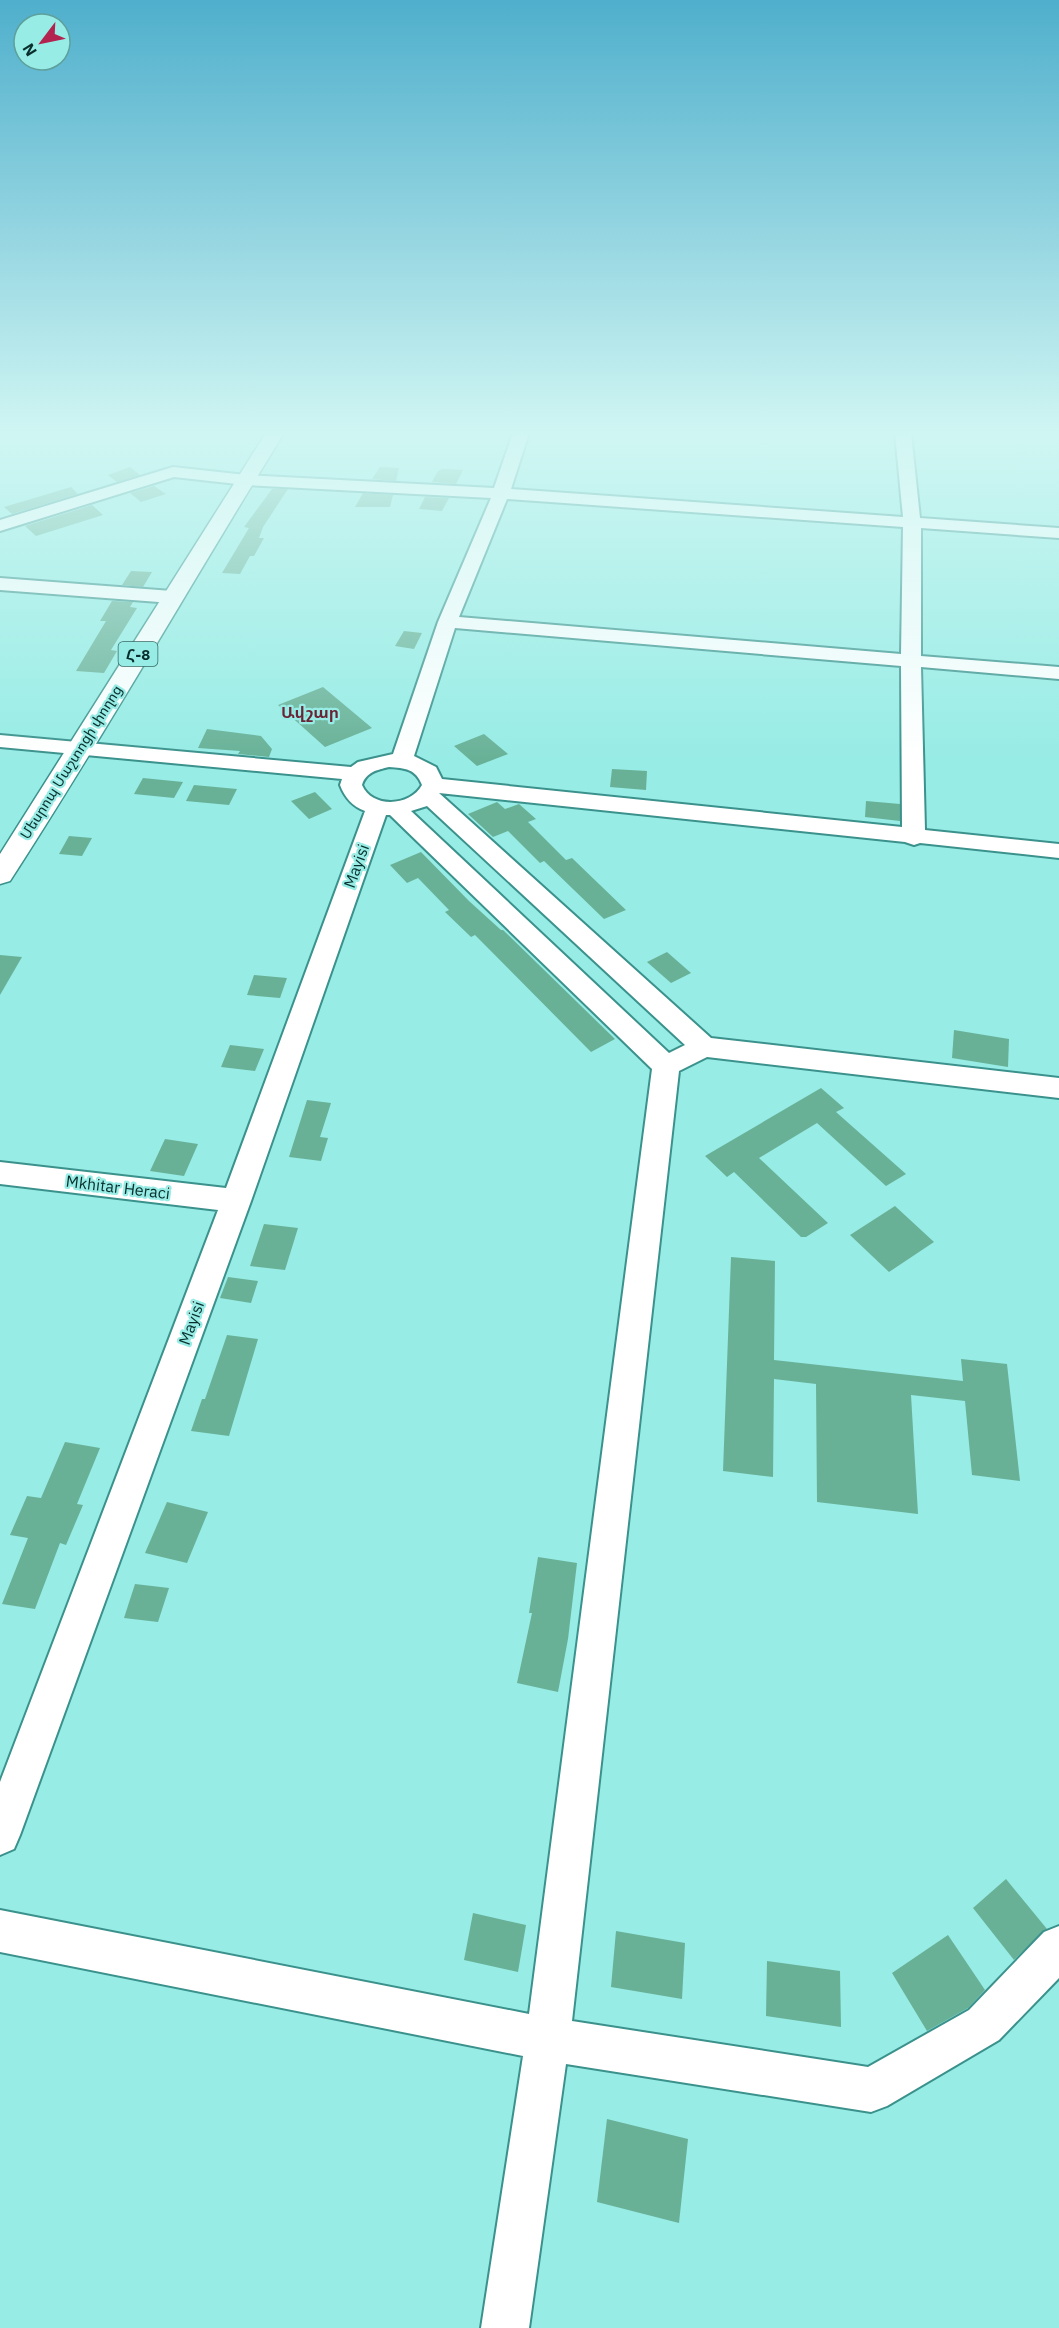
<svg xmlns="http://www.w3.org/2000/svg" width="1059" height="2328" viewBox="0 0 1059 2328" font-family="'IBM Plex Sans','Noto Sans Armenian',sans-serif">
  <rect width="100%" height="100%" fill="#97ece5"/>
  <g fill="#68b197">
    <polygon points="130,467 140,475 117,482 108,475"/>
    <polygon points="380,467 399,468 396,481 372,479"/>
    <polygon points="443,469 463,470 456,484 432,482 438,471"/>
    <polygon points="154,486 166,494 141,502 130,493"/>
    <polygon points="71,487 78,494 12,514 4,507"/>
    <polygon points="272,489 288,489 263,527 259,538 264,538 254,556 250,556 240,574 222,573 249,528 244,527"/>
    <polygon points="363,493 393,495 390,507 355,507"/>
    <polygon points="425,497 449,498 442,511 419,509"/>
    <polygon points="92,505 103,515 36,536 25,526"/>
    <polygon points="131,571 152,572 143,587 122,585"/>
    <polygon points="112,601 133,602 130,607 137,608 111,650 117,651 104,673 76,671 106,621 100,621"/>
    <polygon points="404,631 422,633 414,649 395,646"/>
    <polygon points="323,687 372,728 325,747 278,705"/>
    <polygon points="207,729 261,736 272,749 269,757 238,754 240,751 198,748"/>
    <polygon points="484,734 508,754 477,766 454,746"/>
    <polygon points="612,769 647,771 646,790 610,787"/>
    <polygon points="143,778 183,782 174,798 134,794"/>
    <polygon points="194,785 237,789 229,805 186,801"/>
    <polygon points="315,792 332,809 309,819 291,801"/>
    <polygon points="866,801 900,804 900,821 865,817"/>
    <polygon points="497,802 505,809 519,804 536,819 528,822 566,860 572,858 626,910 604,919 544,861 540,863 508,831 493,837 468,814"/>
    <polygon points="69,836 92,838 82,856 59,854"/>
    <polygon points="421,852 469,901 501,930 503,930 615,1039 591,1052 475,935 471,937 445,912 449,910 418,878 407,883 390,865"/>
    <polygon points="667,952 691,973 671,983 647,962"/>
    <polygon points="0,955 22,957 0,995"/>
    <polygon points="254,975 287,978 280,998 247,995"/>
    <polygon points="954,1030 1009,1039 1008,1067 952,1058"/>
    <polygon points="230,1045 264,1049 255,1071 221,1067"/>
    <polygon points="821,1088 844,1108 836,1112 906,1174 886,1186 817,1123 759,1158 828,1223 806,1237 801,1237 734,1172 727,1177 705,1156"/>
    <polygon points="307,1100 331,1103 320,1137 328,1138 321,1161 289,1157"/>
    <polygon points="165,1139 198,1144 184,1176 150,1171"/>
    <polygon points="895,1206 934,1242 889,1272 850,1235"/>
    <polygon points="264,1224 298,1228 285,1270 250,1266"/>
    <polygon points="731,1257 775,1261 774,1360 963,1381 961,1359 1007,1364 1020,1481 972,1475 965,1401 911,1395 918,1514 817,1502 816,1384 774,1379 773,1477 723,1471"/>
    <polygon points="228,1277 258,1281 251,1303 220,1298"/>
    <polygon points="227,1335 258,1339 229,1436 191,1431 202,1399 205,1399"/>
    <polygon points="65,1442 100,1448 77,1504 83,1505 66,1545 60,1543 35,1609 2,1604 28,1538 10,1535 27,1496 41,1498"/>
    <polygon points="167,1502 208,1512 187,1563 145,1553"/>
    <polygon points="538,1557 577,1563 568,1639 558,1692 517,1683 532,1613 529,1613"/>
    <polygon points="135,1584 169,1588 158,1622 124,1618"/>
    <polygon points="1006,1879 1047,1929 1014,1960 973,1908"/>
    <polygon points="473,1913 526,1925 518,1972 464,1960"/>
    <polygon points="616,1931 685,1943 682,1999 611,1987"/>
    <polygon points="948,1935 985,1990 968,2008 927,2031 892,1973"/>
    <polygon points="767,1961 840,1971 841,2027 766,2016"/>
    <polygon points="607,2119 688,2139 679,2223 597,2202"/>
  </g>
  <g fill="none" stroke-linecap="round" stroke-linejoin="round">
    <defs>
      <g id="minor">
        <path d="M 513,433 L 529,433 L 511,489 L 903,517 L 895,433 L 911,433 L 920,518 L 1059,528 L 1059,538 L 921,528 L 921,656 L 1059,667 L 1059,679 L 921,667 L 925,830 L 1059,844 L 1059,858 L 920,843 L 914,845 L 905,842 L 439,793 L 711,1038 L 1059,1078 L 1059,1098 L 707,1057 L 679,1071 L 572,2021 L 868,2067 L 969,2010 L 1044,1932 L 1059,1926 L 1059,1978 L 999,2040 L 887,2106 L 871,2112 L 566,2064 L 529,2328 L 481,2328 L 523,2056 L 0,1952 L 0,1910 L 529,2014 L 652,1069 L 390,815 L 386,815 L 251,1201 L 20,1835 L 14,1849 L 0,1855 L 0,1782 L 218,1210 L 0,1184 L 0,1162 L 226,1188 L 365,811 C 352,806 345,798 340,785 L 342,779 L 0,747 L 0,735 L 351,767 L 358,762 L 393,754 L 438,622 L 491,498 L 246,485 L 174,477 L 0,531 L 0,520 L 173,467 L 246,475 L 494,488 ZM 507,499 L 903,527 L 901,654 L 459,617 ZM 455,628 L 901,666 L 902,827 L 442,779 L 436,767 L 414,756 ZM 389,767 C 405,768 416,769 422,785 C 411,806 372,809 362,785 C 366,772 377,770 389,767 ZM 427,806 L 685,1045 L 669,1053 L 411,811 Z"/>
        <polygon points="0,578 172,591 179,593 181,597 179,601 172,603 0,590"/>
      </g>
      <path id="major" d="M 266,433 L 284,433 C 192,582 105,734 10,881 L 0,884 L 0,854 Z"/>
    </defs>
    <use href="#minor" stroke="#3b918c" stroke-width="4"/>
    <use href="#major" stroke="#3b918c" stroke-width="3"/>
    <use href="#minor" fill="#fff" fill-rule="evenodd"/>
    <use href="#major" fill="#fff" fill-rule="evenodd"/>
  </g>
  <linearGradient id="sky" x2="0" y2="1"><stop stop-color="#4fafcc"/><stop offset="0.57" stop-color="#d0f6f3"/><stop offset="1" stop-color="#d0f6f3" stop-opacity="0"/></linearGradient>
  <rect width="1059" height="759" fill="url(#sky)"/>
  <g text-anchor="middle" dominant-baseline="central" stroke-width="4.5" stroke-linejoin="round" paint-order="stroke">
    <g font-size="14" fill="#092f2c" stroke="#97ece5">
      <text transform="translate(71 762) rotate(-58)">Մեսրոպ Մաշտոցի փողոց</text>
    </g>
    <rect fill="#97ece5" stroke="#346864" stroke-width="1.5" x="118.5" y="642" width="39" height="24" rx="4.5"/>
    <g font-size="15" font-weight="bold" fill="#092f2c">
      <text x="138" y="654">Հ-8</text>
    </g>
    <g font-size="16" font-weight="bold" fill="#6a2435" stroke="#97ece5">
      <text x="310" y="712">Ավշար</text>
    </g>
    <g font-size="16" fill="#092f2c" stroke="#97ece5">
      <text transform="translate(356 866) rotate(-70)">Mayisi</text>
      <text transform="translate(118 1187) rotate(7)">Mkhitar Heraci</text>
      <text transform="translate(191 1323) rotate(-70)">Mayisi</text>
    </g>
  </g>
  <g transform="translate(42 42) rotate(238)"><circle r="28" fill="#97ece5" stroke="#5ea09b" stroke-width="1.5"/>
  <path d="M0-4.5L10 22L0 15L-10 22Z" fill="#b3234f"/>
  <text y="-9" font-size="16" font-weight="bold" text-anchor="middle" fill="#092f2c">N</text>
  </g>
</svg>
